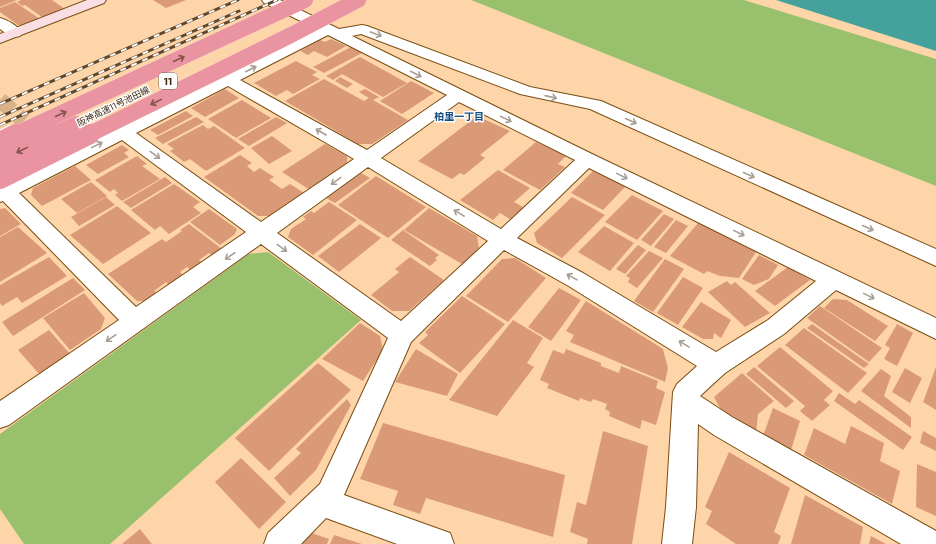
<svg xmlns="http://www.w3.org/2000/svg" width="936" height="544" viewBox="0 0 936 544" font-family="'Exo 2','Noto Sans JP',sans-serif">
  <rect width="100%" height="100%" fill="#fed5a9"/>
  <g fill="#99c06d">
    <polygon points="471,0 744,0 936,59 936,186"/>
    <polygon points="268,252 361,320 110,544 24,544 0,509 0,434 249,254"/>
  </g>
  <polygon fill="#45a19b" points="776,0 936,0 936,51"/>
  <g fill="#db9a77">
    <polygon points="0,0 17,0 0,7"/>
    <polygon points="21,0 52,0 65,9 42,17 25,5 22,6 17,2"/>
    <polygon points="153,0 186,0 166,8"/>
    <polygon points="15,2 40,19 26,25 18,25 0,12 0,8"/>
    <polygon points="331,39 346,46 327,57 314,51 308,55 300,51 320,40 325,42"/>
    <polygon points="351,47 362,53 324,73 313,67"/>
    <polygon points="360,57 407,83 383,97 342,74 333,80 326,76"/>
    <polygon points="296,61 317,72 312,75 320,79 293,94 287,90 276,96 254,83"/>
    <polygon points="340,77 353,84 347,88 335,81"/>
    <polygon points="324,79 364,101 369,98 359,92 365,89 379,97 373,100 408,120 372,144 358,144 285,101"/>
    <polygon points="411,81 434,93 402,114 380,101"/>
    <polygon points="225,89 239,98 205,117 191,108"/>
    <polygon points="242,100 271,118 236,138 208,119"/>
    <polygon points="186,111 193,116 158,135 150,130"/>
    <polygon points="477,116 510,131 480,155 485,158 464,175 460,173 452,179 418,161"/>
    <polygon points="196,117 204,122 163,144 155,138"/>
    <polygon points="276,117 287,123 249,146 238,139"/>
    <polygon points="203,125 208,129 214,126 245,148 206,171 190,159 184,162 170,151 174,149 167,144"/>
    <polygon points="272,136 292,151 269,164 251,148"/>
    <polygon points="536,142 566,156 558,164 565,167 540,190 503,170"/>
    <polygon points="325,144 347,156 347,164 310,190 282,172"/>
    <polygon points="122,145 129,150 124,153 129,157 98,174 86,165"/>
    <polygon points="240,155 252,163 247,166 254,172 260,168 274,177 269,180 282,189 290,184 304,193 270,216 258,216 204,177"/>
    <polygon points="137,156 147,164 142,166 160,179 122,201 115,195 118,193 114,189 110,192 95,180"/>
    <polygon points="75,166 91,180 42,206 31,195 33,188"/>
    <polygon points="498,170 530,188 514,202 523,207 510,219 500,213 493,220 460,200"/>
    <polygon points="593,171 625,187 603,210 571,193"/>
    <polygon points="361,173 370,178 335,203 326,198"/>
    <polygon points="376,176 426,207 388,238 338,205"/>
    <polygon points="165,177 172,183 131,208 123,202"/>
    <polygon points="91,182 107,196 77,213 61,199"/>
    <polygon points="174,184 200,202 193,207 201,213 169,234 160,226 155,230 131,210"/>
    <polygon points="632,195 663,211 637,240 605,222"/>
    <polygon points="106,197 115,205 79,226 71,217"/>
    <polygon points="572,197 605,215 562,258 537,243 534,233"/>
    <polygon points="329,202 357,220 313,255 288,237 291,229 306,219 303,217 311,211 314,213"/>
    <polygon points="117,206 151,233 103,264 70,235"/>
    <polygon points="5,208 21,224 0,236 0,209"/>
    <polygon points="429,208 477,236 479,248 462,264 404,230"/>
    <polygon points="209,209 237,229 235,234 220,245 190,222"/>
    <polygon points="664,214 674,219 651,246 641,240"/>
    <polygon points="676,220 688,226 666,253 654,247"/>
    <polygon points="698,223 756,252 739,278 720,276 707,271 704,274 670,256"/>
    <polygon points="189,224 222,249 213,256 209,253 199,260 203,263 192,271 187,267 180,272 183,275 169,285 166,282 154,291 159,294 149,301 137,301 108,274 162,239 166,242 182,231 180,230"/>
    <polygon points="360,224 381,238 339,272 318,256"/>
    <polygon points="604,226 634,243 610,271 578,252"/>
    <polygon points="18,227 47,253 0,282 0,237"/>
    <polygon points="403,230 439,255 435,258 437,260 430,266 391,240"/>
    <polygon points="638,245 646,250 625,274 616,269"/>
    <polygon points="649,251 663,258 637,288 628,282 630,278 626,276"/>
    <polygon points="759,255 778,265 769,279 754,285 742,279"/>
    <polygon points="49,257 67,276 22,303 17,297 2,306 0,303 0,285"/>
    <polygon points="410,257 444,280 409,311 392,311 371,295 399,272 395,269"/>
    <polygon points="515,258 546,278 508,322 466,296 502,259"/>
    <polygon points="665,259 684,269 653,312 634,301"/>
    <polygon points="788,267 810,280 775,306 755,291"/>
    <polygon points="683,277 703,288 678,325 657,313"/>
    <polygon points="73,278 85,290 13,336 2,322"/>
    <polygon points="727,281 731,285 735,282 770,313 745,327 708,292"/>
    <polygon points="559,288 581,300 551,341 528,327"/>
    <polygon points="84,293 105,318 101,329 70,350 43,318"/>
    <polygon points="462,296 505,324 460,373 419,343 428,335 425,332"/>
    <polygon points="833,299 847,300 888,326 875,341 824,308"/>
    <polygon points="586,301 663,349 668,368 665,382 570,342 574,335 566,331"/>
    <polygon points="701,302 731,320 721,338 714,333 713,339 703,339 682,327"/>
    <polygon points="820,306 882,348 869,362 807,318"/>
    <polygon points="513,320 543,338 527,363 534,367 497,416 449,400"/>
    <polygon points="360,323 380,336 383,350 363,381 322,359"/>
    <polygon points="812,324 869,364 864,368 807,328"/>
    <polygon points="897,324 913,333 897,366 884,359 890,348 885,345"/>
    <polygon points="804,328 867,373 848,393 785,345"/>
    <polygon points="49,330 70,354 40,375 18,350"/>
    <polygon points="780,347 833,391 824,400 830,405 812,421 800,411 805,406 757,366"/>
    <polygon points="416,349 458,374 447,396 395,382"/>
    <polygon points="566,349 601,363 601,366 619,373 621,366 658,381 656,388 665,392 656,425 642,420 640,429 609,416 610,412 605,409 607,404 593,399 591,402 580,398 579,401 547,388 549,384 540,380 553,350 564,354"/>
    <polygon points="318,363 351,390 269,471 235,438"/>
    <polygon points="754,367 794,401 786,408 746,374"/>
    <polygon points="936,367 936,410 923,402"/>
    <polygon points="905,368 922,378 910,403 892,392"/>
    <polygon points="881,369 891,376 884,396 911,417 911,428 861,391"/>
    <polygon points="742,373 774,401 758,414 756,433 724,415 714,397"/>
    <polygon points="839,393 855,404 859,400 912,437 903,450 834,401"/>
    <polygon points="347,399 351,405 316,470 290,496 274,478 301,453 296,449"/>
    <polygon points="773,408 800,421 791,450 763,436"/>
    <polygon points="383,423 565,475 553,537 426,498 420,514 393,505 398,491 360,479"/>
    <polygon points="851,426 884,443 880,461 900,471 892,504 804,455 814,428 845,444"/>
    <polygon points="603,431 648,446 632,544 587,544 588,539 570,532 577,502 586,505"/>
    <polygon points="923,431 936,438 936,451 920,443"/>
    <polygon points="729,452 790,488 774,532 781,536 778,544 736,544 706,524 712,511 705,507"/>
    <polygon points="241,458 286,502 259,529 215,482"/>
    <polygon points="917,464 936,472 936,516 916,507"/>
    <polygon points="805,495 863,527 860,544 791,544"/>
    <polygon points="140,529 152,544 122,544"/>
    <polygon points="306,531 329,539 327,544 294,544"/>
    <polygon points="334,535 362,544 330,544"/>
    <polygon points="871,536 886,544 869,544"/>
  </g>
  <g fill="none" stroke-linecap="round" stroke-linejoin="round">
    <polyline stroke="#d7b28b" stroke-width="16" stroke-dasharray="16 8" stroke-linecap="butt" points="0,100 24,121"/>
    <defs>
      <g id="street">
        <path d="M 262,0 L 280,0 L 339,29 L 362,25 L 367,26 L 530,87 L 601,101 L 936,249 L 936,266 L 590,109 L 520,94 L 361,34 L 352,36 L 594,155 L 936,318 L 936,339 L 836,290 L 784,334 L 725,373 L 700,396 L 732,417 L 936,531 L 936,544 L 901,544 L 714,435 L 698,424 L 696,507 L 692,544 L 662,544 L 666,507 L 673,392 L 677,384 L 697,366 L 567,285 L 504,250 L 411,342 L 344,495 L 450,533 L 454,544 L 397,544 L 326,518 L 301,544 L 264,544 L 268,533 L 320,484 L 388,338 L 261,244 L 9,425 L 0,428 L 0,401 L 119,320 L 3,201 L 0,202 L 0,187 L 317,29 L 264,3 ZM 328,35 L 447,95 L 367,150 L 240,80 ZM 228,86 L 354,159 L 261,222 L 136,133 ZM 459,102 L 575,160 L 501,229 L 381,158 ZM 122,140 L 246,232 L 136,307 L 19,193 ZM 368,167 L 488,241 L 401,321 L 277,233 ZM 589,168 L 816,281 L 768,320 L 716,352 L 583,273 L 517,238 Z"/>
        <path d="M 0,18 C 8,20 18,26 22,33 L 20,36 C 11,38 7,34 0,29 Z"/>
      </g>
      <polygon id="secondary" points="87,0 106,0 104,3 0,43 0,34"/>
    </defs>
    <use href="#street" stroke="#794d11" stroke-width="2"/>
    <use href="#secondary" stroke="#794d11" stroke-width="2"/>
    <use href="#street" fill="#fff" fill-rule="evenodd"/>
    <use href="#secondary" fill="#f9dfe3" fill-rule="evenodd"/>
    <defs>
      <g id="rail">
        <polyline points="0,104 238,0"/>
        <polyline points="0,117 239,11"/>
        <polyline points="0,125 277,0"/>
      </g>
    </defs>
    <use href="#rail" stroke="#5f482d" stroke-width="3"/>
    <use href="#rail" stroke="#fefefe" stroke-width="2" stroke-dasharray="6" stroke-linecap="butt"/>
    <defs>
      <g id="highway-bridge-far1">
        <polyline points="14,135 305,0"/>
        <polyline points="52,135 76,124"/>
        <polyline points="88,135 291,35 358,0"/>
      </g>
      <g id="highway-bridge">
        <polyline points="0,142 16,134"/>
        <polyline points="0,161 55,134"/>
        <polyline points="0,179 90,134"/>
      </g>
    </defs>
    <use href="#highway-bridge-far1" stroke="#fff" stroke-width="16" stroke-linecap="butt"/>
    <use href="#highway-bridge" stroke="#fff" stroke-width="22" stroke-linecap="butt"/>
    <use href="#highway-bridge-far1" stroke="#ea94a2" stroke-width="16"/>
    <use href="#highway-bridge" stroke="#ea94a2" stroke-width="20"/>
  </g>
  <defs><path id="oneway-shaft" d="M-6 0H5M1.5-3L5.5 0L1.5 3" fill="none" stroke-width="1.6" stroke-linecap="round" stroke-linejoin="round"/></defs>
  <g stroke="#a79e94">
    <use href="#oneway-shaft" transform="translate(376 34) rotate(20)"/>
    <use href="#oneway-shaft" transform="translate(251 69) rotate(-27)"/>
    <use href="#oneway-shaft" transform="translate(416 74) rotate(27)"/>
    <use href="#oneway-shaft" transform="translate(551 97) rotate(13)"/>
    <use href="#oneway-shaft" transform="translate(506 119) rotate(26)"/>
    <use href="#oneway-shaft" transform="translate(631 121) rotate(24)"/>
    <use href="#oneway-shaft" transform="translate(321 132) rotate(-150)"/>
    <use href="#oneway-shaft" transform="translate(97 145) rotate(-26)"/>
    <use href="#oneway-shaft" transform="translate(155 155) rotate(36)"/>
    <use href="#oneway-shaft" transform="translate(749 175) rotate(24)"/>
    <use href="#oneway-shaft" transform="translate(622 176) rotate(26)"/>
    <use href="#oneway-shaft" transform="translate(336 181) rotate(144)"/>
    <use href="#oneway-shaft" transform="translate(459 213) rotate(-149)"/>
    <use href="#oneway-shaft" transform="translate(868 228) rotate(24)"/>
    <use href="#oneway-shaft" transform="translate(739 233) rotate(26)"/>
    <use href="#oneway-shaft" transform="translate(282 248) rotate(36)"/>
    <use href="#oneway-shaft" transform="translate(230 256) rotate(146)"/>
    <use href="#oneway-shaft" transform="translate(572 277) rotate(-151)"/>
    <use href="#oneway-shaft" transform="translate(869 296) rotate(26)"/>
    <use href="#oneway-shaft" transform="translate(111 338) rotate(145)"/>
    <use href="#oneway-shaft" transform="translate(684 344) rotate(-149)"/>
  </g>
  <g stroke="#81534b">
    <use href="#oneway-shaft" transform="translate(179 59) rotate(-25)"/>
    <use href="#oneway-shaft" transform="translate(156 102) rotate(154)"/>
    <use href="#oneway-shaft" transform="translate(61 114) rotate(-25)"/>
    <use href="#oneway-shaft" transform="translate(22 150) rotate(154)"/>
  </g>
  <g text-anchor="middle" dominant-baseline="central" stroke-width="3" stroke-linejoin="round" paint-order="stroke">
    <g font-size="9" fill="#3b2811" stroke="#fefefe">
      <text transform="translate(113 106) rotate(-26)">阪神高速11号池田線</text>
    </g>
    <rect fill="#fefefe" stroke="#766858" stroke-width="1" x="159" y="73" width="18" height="16" rx="3"/>
    <g font-size="10" font-weight="bold" fill="#3b2811">
      <text x="168" y="81">11</text>
    </g>
    <g font-size="10" font-weight="bold" fill="#164e80" stroke="#fefefe">
      <text x="459" y="116">柏里一丁目</text>
    </g>
  </g>
</svg>
